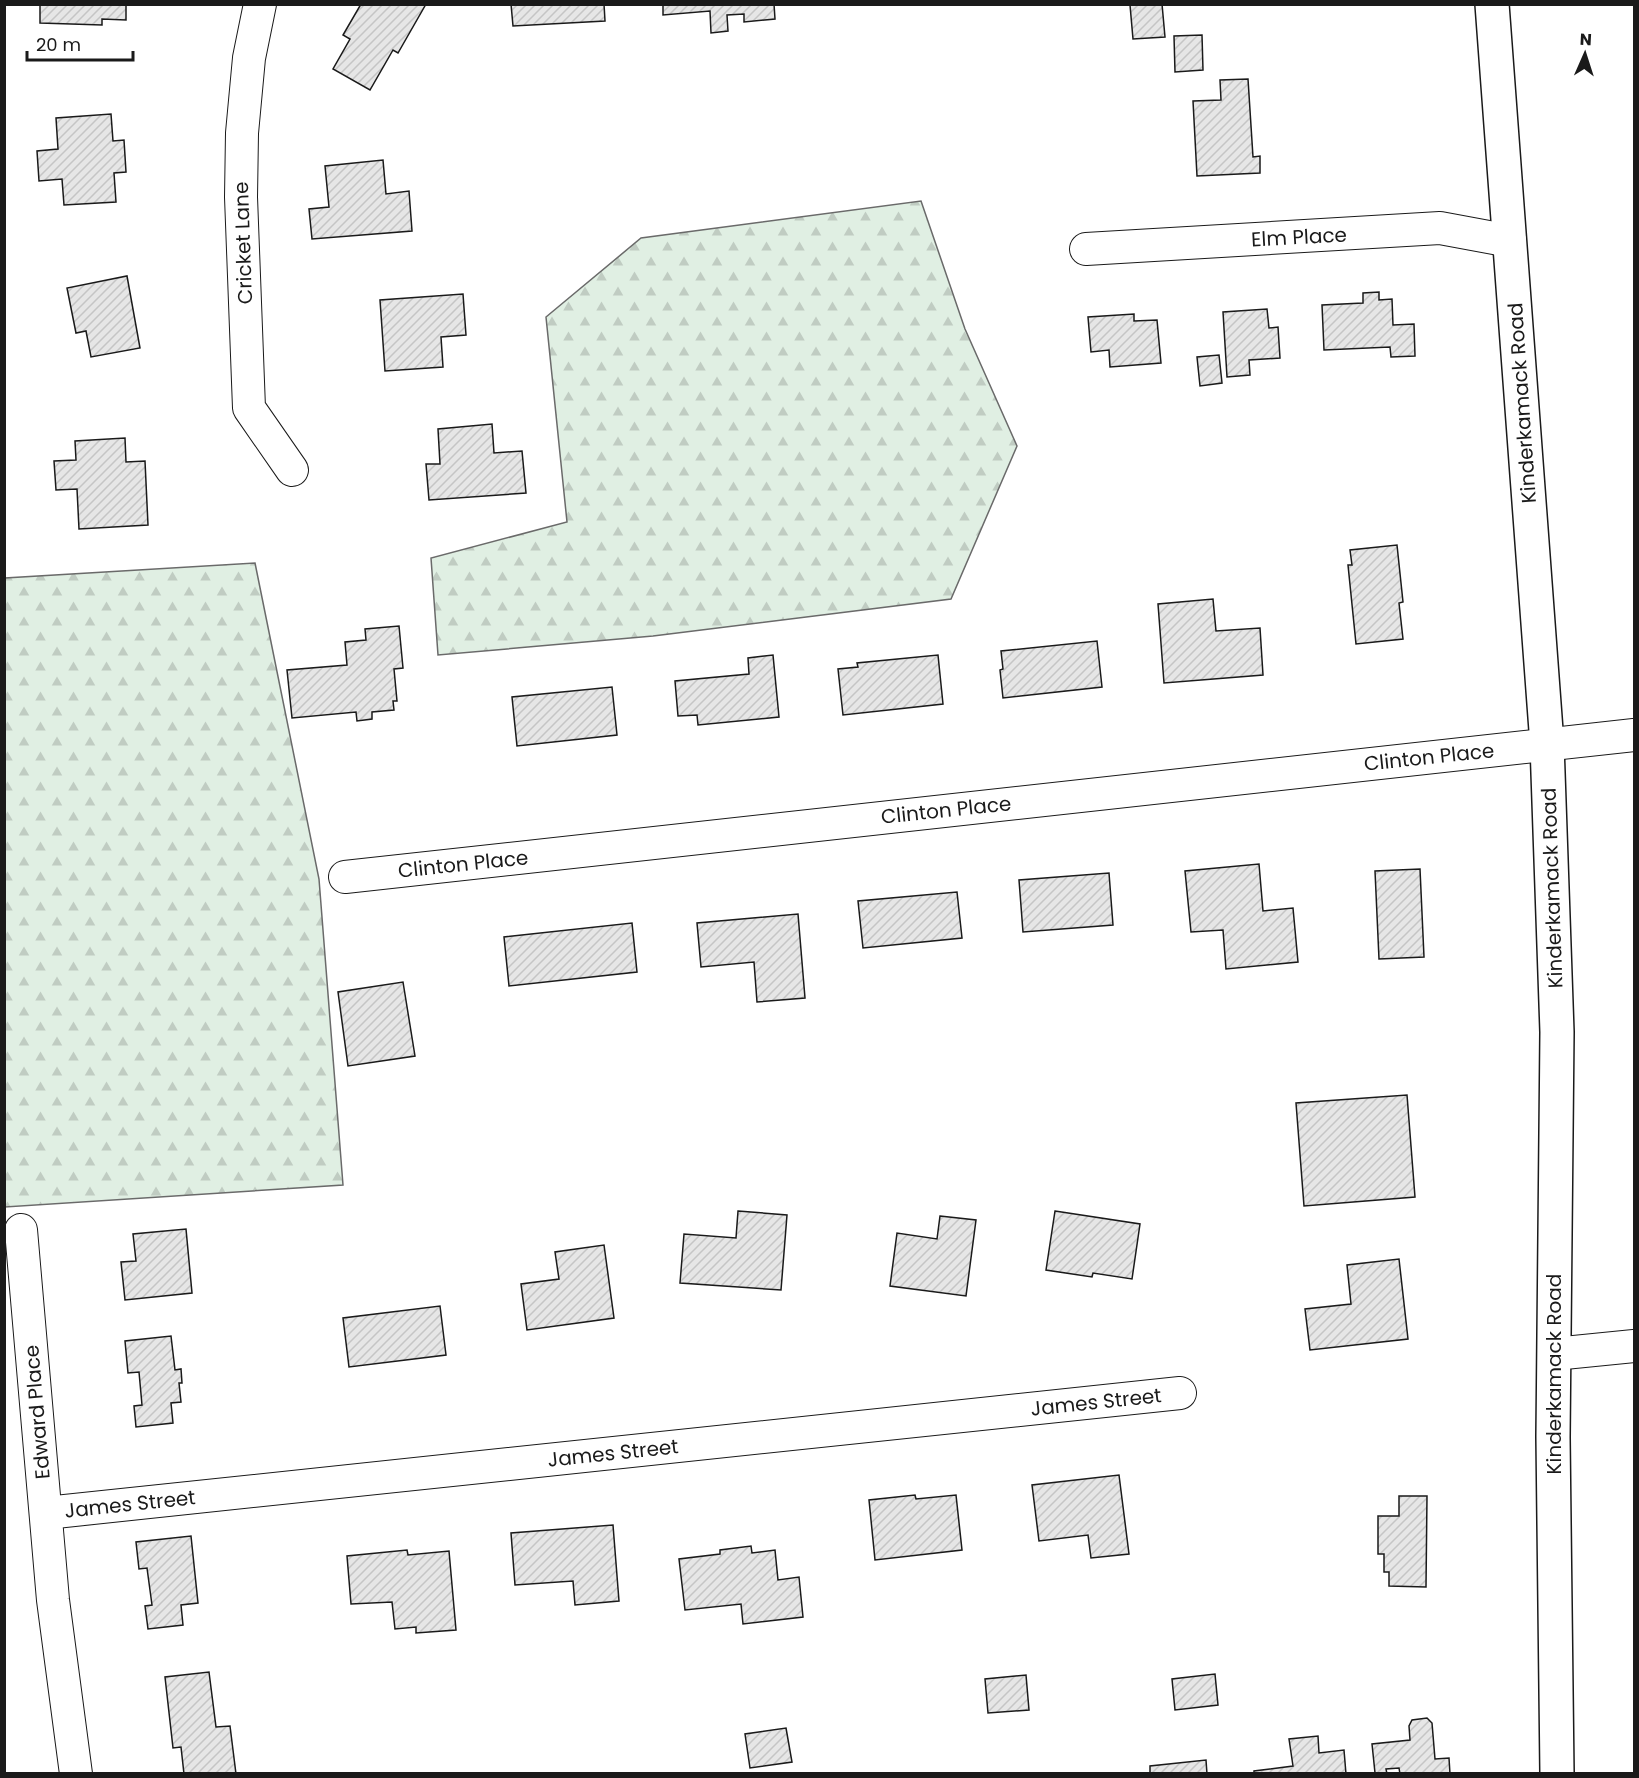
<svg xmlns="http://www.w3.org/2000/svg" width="1639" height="1778" viewBox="0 0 1639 1778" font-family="Poppins,sans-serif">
  <defs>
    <pattern id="forest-firs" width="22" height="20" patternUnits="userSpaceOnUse" patternTransform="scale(1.5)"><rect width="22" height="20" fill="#e0efe3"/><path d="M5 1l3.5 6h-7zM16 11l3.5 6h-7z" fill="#c0ccc2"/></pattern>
    <pattern id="building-hatch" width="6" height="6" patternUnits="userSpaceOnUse" patternTransform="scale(1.5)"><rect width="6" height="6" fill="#e6e6e6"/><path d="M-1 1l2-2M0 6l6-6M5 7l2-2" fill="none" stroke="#c5c5c5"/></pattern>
  </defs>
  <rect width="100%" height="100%" fill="#fff"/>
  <g fill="url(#forest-firs)" stroke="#6a6a6a" stroke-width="1.5">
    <polygon points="921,201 965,329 1017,446 951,599 653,636 438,655 431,558 567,522 546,317 641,238"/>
    <polygon points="255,563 319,879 343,1185 5,1207 5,578"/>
  </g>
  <g fill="url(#building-hatch)" stroke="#1a1a1a" stroke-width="1.5">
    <polygon points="40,4 126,4 126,20 102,19 102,25 40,23"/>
    <polygon points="361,4 426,4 398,53 393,50 370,90 333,69 350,39 343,35"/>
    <polygon points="511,4 604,4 605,21 513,26"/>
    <polygon points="663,4 774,4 775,19 744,22 744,14 727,15 728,31 711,33 710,11 663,15"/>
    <polygon points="1162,4 1165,37 1133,39 1130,5"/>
    <polygon points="1202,35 1203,70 1175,72 1174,36"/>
    <polygon points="1248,79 1253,157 1260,156 1260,173 1197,176 1193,101 1221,100 1220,80"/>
    <polygon points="111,114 113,141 124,140 126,172 114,173 116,202 64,205 62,179 39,181 37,151 58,149 56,118"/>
    <polygon points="383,160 386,194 409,191 412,231 312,239 309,209 329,207 325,166"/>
    <polygon points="127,276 140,348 91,357 86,331 76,333 67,288"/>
    <polygon points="1379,292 1379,300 1392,299 1393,325 1414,324 1415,356 1391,357 1390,347 1324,350 1322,305 1363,303 1363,293"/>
    <polygon points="463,294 466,335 441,337 443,367 385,371 380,300"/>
    <polygon points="1267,309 1269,328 1278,327 1280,358 1249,360 1250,375 1227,377 1223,312"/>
    <polygon points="1134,314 1134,321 1157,320 1161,363 1110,367 1109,350 1091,352 1088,317"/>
    <polygon points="1219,355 1222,383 1200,386 1197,357"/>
    <polygon points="492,424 494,453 522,451 526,493 429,500 426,464 440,464 438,429"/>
    <polygon points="125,438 126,462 145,461 148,525 79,529 77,489 56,490 54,461 76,460 75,441"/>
    <polygon points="1397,545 1403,602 1399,603 1403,639 1356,644 1348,565 1352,565 1350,550"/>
    <polygon points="1213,599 1216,631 1260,628 1263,675 1164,683 1158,604"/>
    <polygon points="399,626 403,668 394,669 397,701 393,701 394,710 372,712 372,719 357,721 356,712 292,718 287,670 347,665 345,642 366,640 365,629"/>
    <polygon points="1097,641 1102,687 1003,698 1000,670 1003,669 1001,651"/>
    <polygon points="773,655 779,717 698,725 697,715 678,716 675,681 749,674 748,658"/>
    <polygon points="938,655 943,704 843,715 838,669 858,667 857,663"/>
    <polygon points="612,687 617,735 517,746 512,697"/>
    <polygon points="1259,864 1263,911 1293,908 1298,962 1226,969 1223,930 1191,932 1185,871"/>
    <polygon points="1420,869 1424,957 1379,959 1375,871"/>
    <polygon points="1109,873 1113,925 1023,932 1019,880"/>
    <polygon points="957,892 962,938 863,948 858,901"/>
    <polygon points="798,914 805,998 757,1002 754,962 701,967 697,923"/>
    <polygon points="632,923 637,972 509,986 504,937"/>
    <polygon points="403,982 415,1056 348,1066 338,992"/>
    <polygon points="1407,1095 1415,1197 1304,1206 1296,1103"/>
    <polygon points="738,1211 787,1215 781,1290 680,1283 684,1234 736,1238"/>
    <polygon points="1055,1211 1140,1224 1132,1279 1093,1273 1092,1277 1046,1270"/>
    <polygon points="940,1216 976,1220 966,1296 890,1286 897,1233 937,1239"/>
    <polygon points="186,1229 192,1293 125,1300 121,1262 136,1261 133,1234"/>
    <polygon points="604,1245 614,1318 527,1330 521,1284 559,1279 555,1252"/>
    <polygon points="1399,1259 1408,1339 1310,1350 1305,1309 1351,1304 1347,1265"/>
    <polygon points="440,1306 446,1355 349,1367 343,1318"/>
    <polygon points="171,1336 175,1370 181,1369 182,1383 179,1383 181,1402 171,1403 173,1423 136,1427 134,1406 142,1405 139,1372 128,1373 125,1341"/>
    <polygon points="1119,1475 1129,1554 1091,1558 1088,1535 1039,1541 1032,1485"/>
    <polygon points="915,1495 916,1499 956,1495 962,1550 875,1560 869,1500"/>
    <polygon points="1399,1496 1427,1496 1426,1587 1389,1586 1389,1572 1384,1572 1384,1554 1378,1554 1378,1516 1399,1516"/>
    <polygon points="613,1525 619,1601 575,1605 573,1581 515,1585 511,1533"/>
    <polygon points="191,1536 198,1603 181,1605 183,1625 148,1629 145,1606 152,1605 147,1568 139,1569 136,1542"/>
    <polygon points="751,1546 752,1553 775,1550 778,1580 799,1577 803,1617 743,1624 741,1604 685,1610 679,1559 720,1554 720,1550"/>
    <polygon points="407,1550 408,1555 449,1551 456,1630 416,1633 416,1627 395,1629 392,1602 351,1604 347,1556"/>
    <polygon points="209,1672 216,1727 230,1726 236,1774 184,1774 181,1747 173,1748 165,1677"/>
    <polygon points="1215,1674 1218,1705 1175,1710 1172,1679"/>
    <polygon points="1026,1675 1029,1710 988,1713 985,1679"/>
    <polygon points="1427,1718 1432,1723 1435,1759 1449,1758 1450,1774 1400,1774 1399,1768 1386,1769 1387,1774 1369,1774 1375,1773 1372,1744 1410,1740 1409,1726 1412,1720"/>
    <polygon points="786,1728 792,1762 750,1768 745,1734"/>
    <polygon points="1318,1736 1319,1753 1344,1750 1346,1774 1254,1774 1254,1771 1293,1766 1289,1739"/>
    <polygon points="1206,1760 1207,1774 1150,1774 1150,1766"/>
  </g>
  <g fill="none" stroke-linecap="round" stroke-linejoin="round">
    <defs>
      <g id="minor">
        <polyline points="260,4 249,58 242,133 241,197 249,408 292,470"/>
        <polyline points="1086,249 1440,228 1510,241"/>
        <polyline points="345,877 1634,735"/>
        <polyline points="21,1230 53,1600 76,1774"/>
        <polyline points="1554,1354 1634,1346"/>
        <polyline points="46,1513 1180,1393"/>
      </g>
      <polyline id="primary" points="1492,4 1547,744 1557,1032 1553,1437 1557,1774"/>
    </defs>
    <use href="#minor" stroke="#1a1a1a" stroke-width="34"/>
    <use href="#primary" stroke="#1a1a1a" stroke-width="36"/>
    <use href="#minor" stroke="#fff" stroke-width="32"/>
    <use href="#primary" stroke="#fff" stroke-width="33"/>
  </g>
  <g text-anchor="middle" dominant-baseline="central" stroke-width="4.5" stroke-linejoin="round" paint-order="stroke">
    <g font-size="20" fill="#1a1a1a" stroke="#fff">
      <text transform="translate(1299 237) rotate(-3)">Elm Place</text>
      <text transform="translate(243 243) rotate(-92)">Cricket Lane</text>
      <text transform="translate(1522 403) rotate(-94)">Kinderkamack Road</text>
      <text transform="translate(1429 757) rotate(-6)">Clinton Place</text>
      <text transform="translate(946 810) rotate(-6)">Clinton Place</text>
      <text transform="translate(463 864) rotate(-6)">Clinton Place</text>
      <text transform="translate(1552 888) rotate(-92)">Kinderkamack Road</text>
      <text transform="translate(1554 1374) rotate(-90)">Kinderkamack Road</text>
      <text transform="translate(1096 1402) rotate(-6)">James Street</text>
      <text transform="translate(37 1412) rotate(-95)">Edward Place</text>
      <text transform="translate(613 1453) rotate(-6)">James Street</text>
      <text transform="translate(130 1504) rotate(-6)">James Street</text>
    </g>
  </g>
  <rect width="1639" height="1778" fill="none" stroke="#1a1a1a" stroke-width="12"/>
  <g transform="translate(1585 54) rotate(3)" stroke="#ffffff" stroke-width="4.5" paint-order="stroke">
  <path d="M0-4.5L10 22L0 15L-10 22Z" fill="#1a1a1a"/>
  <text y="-9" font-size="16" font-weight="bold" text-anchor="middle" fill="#1a1a1a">N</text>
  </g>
  <path d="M27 51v9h106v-9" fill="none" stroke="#1a1a1a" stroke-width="3"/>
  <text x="36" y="51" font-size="18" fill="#1a1a1a" stroke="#ffffff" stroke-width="4.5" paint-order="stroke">20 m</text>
</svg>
